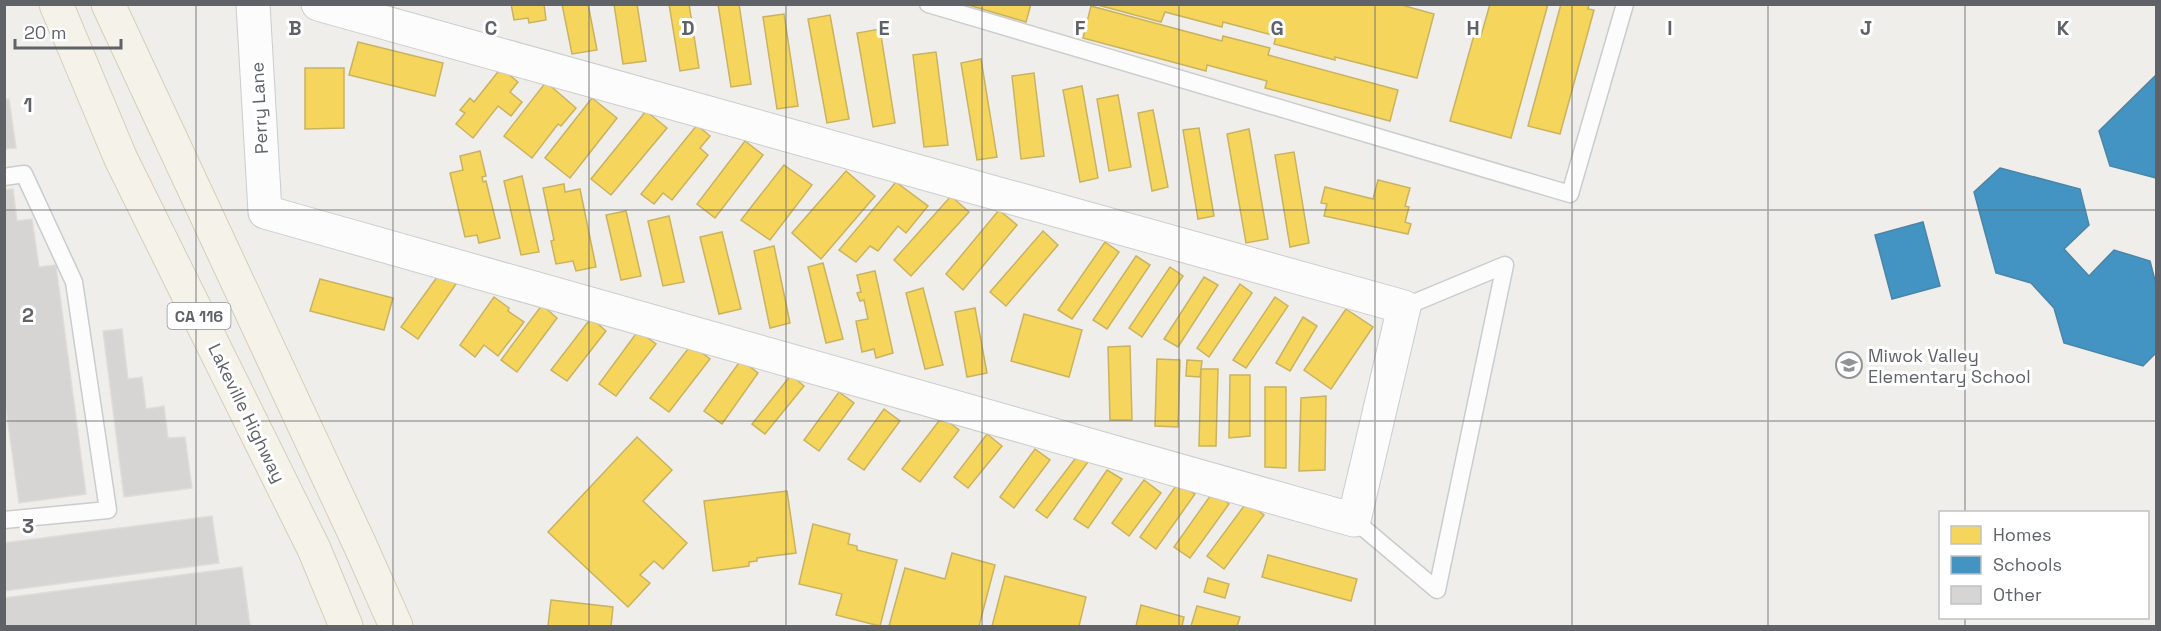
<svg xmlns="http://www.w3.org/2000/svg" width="2161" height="631" viewBox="0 0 2161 631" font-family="'Space Grotesk',sans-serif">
  <rect width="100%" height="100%" fill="#efeeea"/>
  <g fill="#f6d55c" stroke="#c9b360" stroke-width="1.5">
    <polygon points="511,4 544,4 546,20 529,23 528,18 514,20"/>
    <polygon points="562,4 588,4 597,50 572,54"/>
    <polygon points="614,4 637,4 646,61 623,64"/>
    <polygon points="669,4 689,4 699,68 680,71"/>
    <polygon points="718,4 739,4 751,84 731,87"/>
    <polygon points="965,4 1031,4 1026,22"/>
    <polygon points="1094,4 1398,4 1434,14 1417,78 1335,57 1335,60 1274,44 1276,36 1223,22 1222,27 1165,12 1161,22"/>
    <polygon points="1490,4 1548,4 1511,138 1450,121 1474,35 1481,36"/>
    <polygon points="1561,4 1589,4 1588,9 1594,10 1560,134 1528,126"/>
    <polygon points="1091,6 1222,41 1223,36 1270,48 1268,55 1398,90 1390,121 1265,88 1267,81 1207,65 1206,71 1083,38"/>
    <polygon points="784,14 798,106 777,109 763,17"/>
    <polygon points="830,15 849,119 827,123 808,19"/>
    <polygon points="880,29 895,123 873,127 857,33"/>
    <polygon points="358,42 443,63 435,96 349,75"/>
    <polygon points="936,52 948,145 924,147 913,55"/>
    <polygon points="981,59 997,157 977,160 961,63"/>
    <polygon points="305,68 344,68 344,128 305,129"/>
    <polygon points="501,68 518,82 510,92 522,102 511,116 498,106 473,138 456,124 465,113 460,110 470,98 474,102"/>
    <polygon points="1034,73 1044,156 1021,159 1012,76"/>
    <polygon points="546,82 576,108 561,126 558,124 532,158 504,136"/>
    <polygon points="1082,86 1098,178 1080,182 1063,90"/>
    <polygon points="1118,95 1131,167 1109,171 1097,99"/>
    <polygon points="592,98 617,118 570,178 545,158"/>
    <polygon points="1153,110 1168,187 1152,191 1138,113"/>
    <polygon points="646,111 667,128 611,195 591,179"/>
    <polygon points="697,125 710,136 700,148 708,155 672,200 663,193 654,204 641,194"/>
    <polygon points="1199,128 1214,216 1198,219 1183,130"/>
    <polygon points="1249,129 1268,239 1246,243 1227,134"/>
    <polygon points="745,141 763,155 715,218 697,204"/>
    <polygon points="480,151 486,176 482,177 483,182 486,181 500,238 479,243 477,235 465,237 450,173 463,170 460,156"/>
    <polygon points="1294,152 1309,243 1290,247 1275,155"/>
    <polygon points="784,165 812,185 770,240 741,220"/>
    <polygon points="846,171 875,196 821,259 792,233"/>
    <polygon points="522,176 539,252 521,255 504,181"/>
    <polygon points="1378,180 1410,188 1405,206 1409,207 1405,222 1411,224 1408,234 1324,216 1327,204 1321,203 1325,187 1373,199"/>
    <polygon points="896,182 928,206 906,233 898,226 878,251 870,246 856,262 839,250"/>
    <polygon points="564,184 565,192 580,189 596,267 576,271 573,261 556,264 551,241 554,240 543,188"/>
    <polygon points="951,196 969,212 911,276 894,260"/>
    <polygon points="999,210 1017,225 963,290 946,274"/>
    <polygon points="626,211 641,276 621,280 606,215"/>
    <polygon points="669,216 684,282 663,286 648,221"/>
    <polygon points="1043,231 1058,245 1006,306 990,292"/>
    <polygon points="722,232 741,309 719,314 700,237"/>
    <polygon points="1105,242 1119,252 1072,319 1058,310"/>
    <polygon points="774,246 790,323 770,328 754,251"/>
    <polygon points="1136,256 1150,265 1107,329 1093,320"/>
    <polygon points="823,263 843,339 826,343 808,267"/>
    <polygon points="1170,267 1183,276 1142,337 1129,328"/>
    <polygon points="875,271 893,353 876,358 874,349 862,352 856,321 868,319 864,300 860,301 857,293 861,292 857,275"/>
    <polygon points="440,273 456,284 418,339 401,327"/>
    <polygon points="1204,277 1218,285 1178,347 1164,339"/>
    <polygon points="320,279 393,298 384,330 310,311"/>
    <polygon points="1240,284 1252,293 1209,357 1197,348"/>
    <polygon points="923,288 943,365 925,369 906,293"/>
    <polygon points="494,297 509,308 508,311 524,322 498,356 484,345 475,357 460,345"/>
    <polygon points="1275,297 1288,306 1246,368 1233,360"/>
    <polygon points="542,305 557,318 517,372 501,360"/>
    <polygon points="975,308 987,373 967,377 955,312"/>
    <polygon points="1346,309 1373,327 1331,389 1304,370"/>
    <polygon points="1024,314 1082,330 1069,377 1011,361"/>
    <polygon points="1303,317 1317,326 1290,371 1276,363"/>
    <polygon points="591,318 606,331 567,381 551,370"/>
    <polygon points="638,331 656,344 616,396 599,384"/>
    <polygon points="691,345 710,359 669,412 650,398"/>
    <polygon points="1130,346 1132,420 1110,420 1108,347"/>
    <polygon points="1157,359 1180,360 1178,427 1155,426"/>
    <polygon points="741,360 758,373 722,424 704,411"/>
    <polygon points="1187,360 1202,361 1200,377 1186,376"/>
    <polygon points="1201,369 1218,369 1216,446 1199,446"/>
    <polygon points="791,375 804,386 765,434 752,424"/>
    <polygon points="1230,375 1250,375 1250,436 1229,438"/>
    <polygon points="1265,387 1286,387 1286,468 1265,467"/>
    <polygon points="839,392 854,403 819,451 804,440"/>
    <polygon points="1326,396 1325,470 1299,471 1301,398"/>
    <polygon points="884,409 900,421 864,470 848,459"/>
    <polygon points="942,417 959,430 920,482 902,469"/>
    <polygon points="987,434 1002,446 968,488 954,477"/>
    <polygon points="637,437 672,470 643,501 687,543 663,569 654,561 640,575 650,583 628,607 548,532"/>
    <polygon points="1035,449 1050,460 1014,508 1000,497"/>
    <polygon points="1078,455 1088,462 1047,518 1036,510"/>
    <polygon points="1107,470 1122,479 1088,528 1074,519"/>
    <polygon points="1144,480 1161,493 1129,536 1112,523"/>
    <polygon points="1178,483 1195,494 1156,549 1140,537"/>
    <polygon points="787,491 796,553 757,558 757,561 749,562 749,566 713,571 704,501"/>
    <polygon points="1213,492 1229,504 1190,558 1174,547"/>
    <polygon points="1247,502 1264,515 1224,569 1207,556"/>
    <polygon points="813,524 850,534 848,544 857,546 857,550 897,560 880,626 836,615 842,594 799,584"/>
    <polygon points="952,553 995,565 979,626 889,626 905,568 945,579"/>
    <polygon points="1268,555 1357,579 1351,601 1262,577"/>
    <polygon points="1005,576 1086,597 1079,626 992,626"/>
    <polygon points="1208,578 1229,584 1225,598 1204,592"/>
    <polygon points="551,600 613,607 611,626 548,626"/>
    <polygon points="1141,605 1184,617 1182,626 1136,626"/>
    <polygon points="1197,606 1240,617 1237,626 1191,626"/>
  </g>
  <g fill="#4393c3" stroke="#4b85a8" stroke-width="1.5">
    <polygon points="2156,75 2156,178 2110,166 2099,131"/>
    <polygon points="2000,168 2080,189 2089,225 2064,249 2089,276 2114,250 2150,261 2156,284 2156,353 2143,366 2064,343 2054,308 2031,283 1996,273 1974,192"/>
    <polygon points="1923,222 1940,286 1892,299 1875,235"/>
  </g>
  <g fill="#d6d5d3" stroke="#deddd9" stroke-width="1.5">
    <polygon points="9,99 16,148 4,149 4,100"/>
    <polygon points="13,189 17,221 32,219 39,267 56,265 86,494 19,503 4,394 4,190"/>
    <polygon points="122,329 128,379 142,377 146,409 164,406 168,438 185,437 192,488 124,497 103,331"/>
    <polygon points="212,516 219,563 4,591 4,543"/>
    <polygon points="242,567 250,626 4,626 4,598"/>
  </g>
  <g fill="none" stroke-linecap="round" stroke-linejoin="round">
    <defs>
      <g id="service">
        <polyline points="928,4 1570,194 1625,4"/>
        <polyline points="4,177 24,174 74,282 108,510 4,520"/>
        <polyline points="1354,520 1437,590 1505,265 1404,307"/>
      </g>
      <polyline id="minor" points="253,4 265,212 1354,520 1404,307 318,4"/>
      <g id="primary">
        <polyline points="56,4 121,159 314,549 346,626"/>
        <polyline points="108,4 360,545 396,626"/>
      </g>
    </defs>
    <use href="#service" stroke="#cbcccc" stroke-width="19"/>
    <use href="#minor" stroke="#cbcccc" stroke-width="35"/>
    <use href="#primary" stroke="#d7ceb8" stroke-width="35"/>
    <use href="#service" stroke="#fdfcfc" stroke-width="16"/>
    <use href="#minor" stroke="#fdfcfc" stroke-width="33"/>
    <use href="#primary" stroke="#f4f2e9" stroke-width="33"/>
  </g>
  <path fill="none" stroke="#5f6368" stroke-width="1.5" stroke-opacity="0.55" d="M 196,4 L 196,626M 393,4 L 393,626M 589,4 L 589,626M 786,4 L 786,626M 982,4 L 982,626M 1179,4 L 1179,626M 1375,4 L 1375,626M 1572,4 L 1572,626M 1768,4 L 1768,626M 1965,4 L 1965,512M 4,210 L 2156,210M 4,421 L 2156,421M 1965,618 L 1965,626"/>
  <defs>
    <symbol id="school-ring" viewBox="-11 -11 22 22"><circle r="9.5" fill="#fff" stroke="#919496" stroke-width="1.5"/><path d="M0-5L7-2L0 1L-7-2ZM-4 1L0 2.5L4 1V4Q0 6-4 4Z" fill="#919496"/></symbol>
  </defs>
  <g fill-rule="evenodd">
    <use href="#school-ring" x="1834" y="350" width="30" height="30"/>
  </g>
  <g text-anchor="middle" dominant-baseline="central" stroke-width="6" stroke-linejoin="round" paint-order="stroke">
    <rect fill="#fff" stroke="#8f9295" stroke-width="1.5" x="167.5" y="303" width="63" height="26" rx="4.5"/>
    <g font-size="16" font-weight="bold" fill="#5f6368">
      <text x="199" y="316">CA 116</text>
    </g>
    <g font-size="18" fill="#5f6368" stroke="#fff">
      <text transform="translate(259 108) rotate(-93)">Perry Lane</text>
      <text transform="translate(247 413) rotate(64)">Lakeville Highway</text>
    </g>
    <g font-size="18" fill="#5f6368" stroke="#fff" text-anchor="start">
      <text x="1868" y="355">Miwok Valley<tspan x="1868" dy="21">Elementary School</tspan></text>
    </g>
  </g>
  <g font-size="20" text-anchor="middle" font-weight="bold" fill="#5f6368" stroke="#fff" stroke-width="6" stroke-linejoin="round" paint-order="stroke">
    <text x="295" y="35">B</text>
    <text x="491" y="35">C</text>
    <text x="688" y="35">D</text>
    <text x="884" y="35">E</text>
    <text x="1080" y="35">F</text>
    <text x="1277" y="35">G</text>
    <text x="1473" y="35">H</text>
    <text x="1670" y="35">I</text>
    <text x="1866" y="35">J</text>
    <text x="2063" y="35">K</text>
    <text x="28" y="112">1</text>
    <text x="28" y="322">2</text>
    <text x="28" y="533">3</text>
  </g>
  <rect width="2161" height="631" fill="none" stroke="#5f6368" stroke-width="12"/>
  <rect x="1939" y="511" width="210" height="108" fill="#ffffff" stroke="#bfc1c3" stroke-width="1.5"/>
  <rect x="1951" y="526" width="30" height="18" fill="#f6d55c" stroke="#bfc1c3" stroke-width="1.5"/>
  <text x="1993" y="541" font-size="18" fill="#5f6368">Homes</text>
  <rect x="1951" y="556" width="30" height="18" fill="#4393c3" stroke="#bfc1c3" stroke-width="1.5"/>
  <text x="1993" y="571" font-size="18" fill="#5f6368">Schools</text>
  <rect x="1951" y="586" width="30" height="18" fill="#d6d5d3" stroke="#bfc1c3" stroke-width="1.5"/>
  <text x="1993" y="601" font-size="18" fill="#5f6368">Other</text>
  <path d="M15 39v9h106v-9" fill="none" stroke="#5f6368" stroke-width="3"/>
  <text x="24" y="39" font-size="18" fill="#5f6368" stroke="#ffffff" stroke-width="4.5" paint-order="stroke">20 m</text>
</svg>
